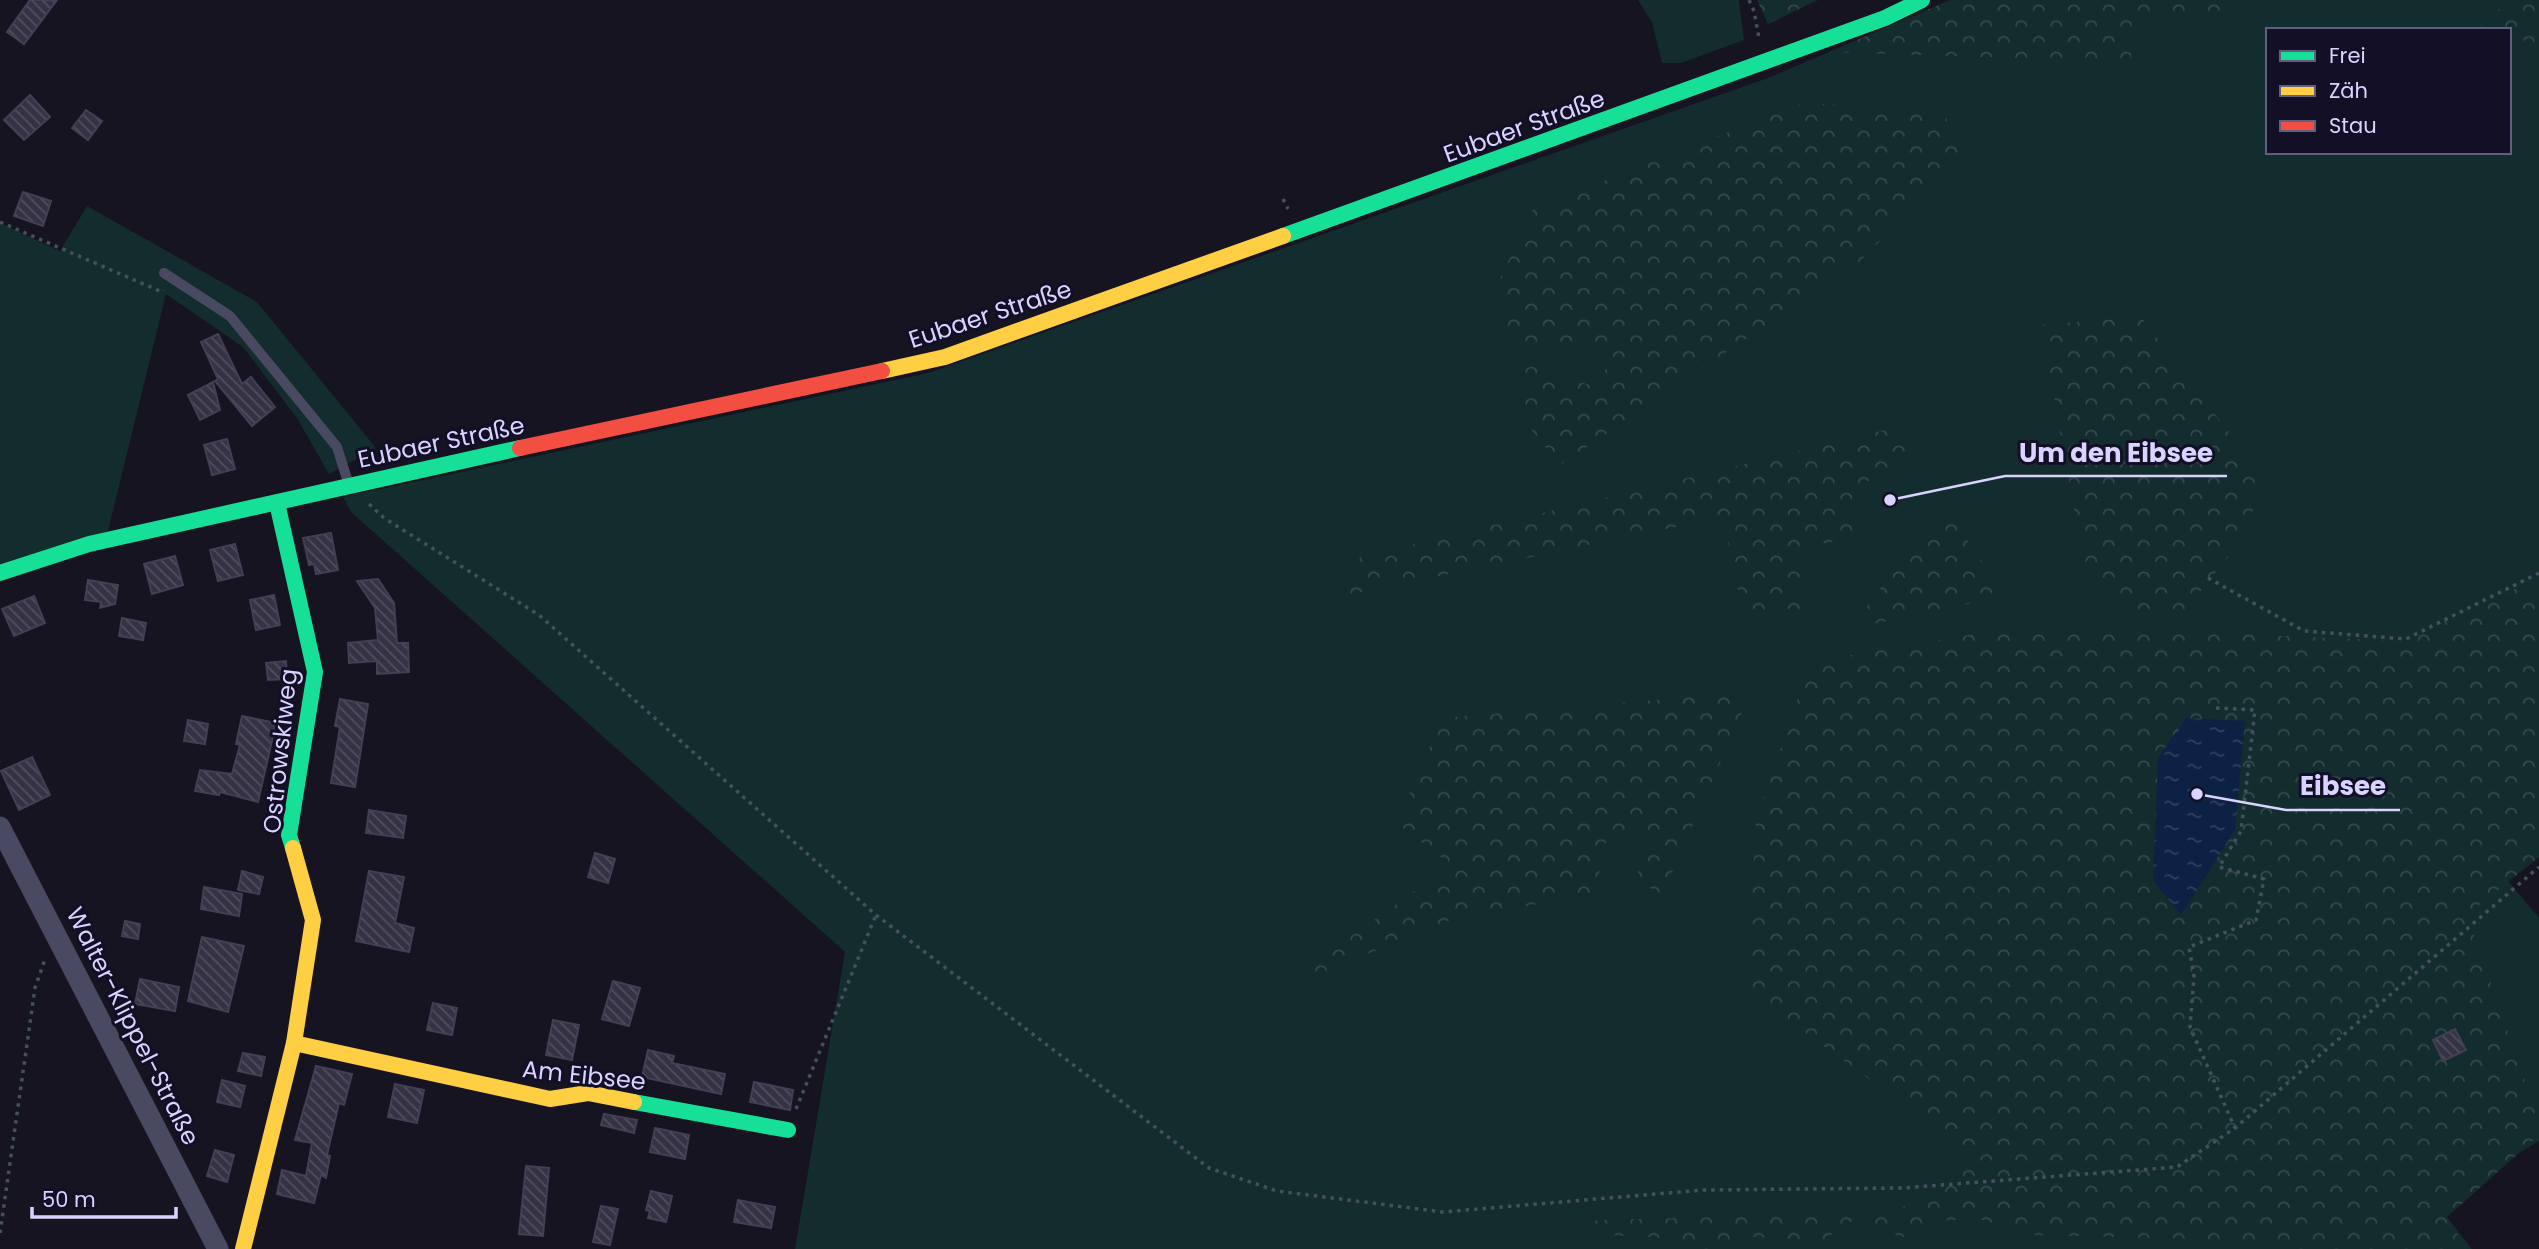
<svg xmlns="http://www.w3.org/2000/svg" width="2539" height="1249" viewBox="0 0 2539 1249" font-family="Poppins,sans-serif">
  <defs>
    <pattern id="forest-crowns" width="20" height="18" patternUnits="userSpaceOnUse" patternTransform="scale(1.75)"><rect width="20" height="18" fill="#132c2d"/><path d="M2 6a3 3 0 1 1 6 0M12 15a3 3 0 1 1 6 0" fill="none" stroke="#354a4c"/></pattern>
    <pattern id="water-ripples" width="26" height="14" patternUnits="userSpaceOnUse" patternTransform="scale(1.75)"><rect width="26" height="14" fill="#0d2144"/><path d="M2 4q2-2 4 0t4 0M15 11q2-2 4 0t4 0" fill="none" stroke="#304060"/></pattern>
    <pattern id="building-back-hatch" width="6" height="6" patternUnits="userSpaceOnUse" patternTransform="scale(1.75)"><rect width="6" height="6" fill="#343243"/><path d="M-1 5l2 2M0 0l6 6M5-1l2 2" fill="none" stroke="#514f5f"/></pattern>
  </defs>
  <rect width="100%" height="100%" fill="#161421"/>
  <g fill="#132c2d" fill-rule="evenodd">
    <polygon points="1638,0 1739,0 1744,40 1681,63 1662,63 1652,22"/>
    <path d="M 1968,0 L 2539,0 L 2539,769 L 2456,819 L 2539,918 L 2539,1141 L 2436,1203 L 2472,1249 L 795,1249 L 845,952 L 351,512 L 343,497 L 928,373 L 1768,78 L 1829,52 ZM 2268,30 L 2509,30 L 2509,152 L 2268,152 Z"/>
    <polygon points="87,206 257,302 376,448 329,474 297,418 243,347 166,294 108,531 0,569 0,223 60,251"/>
  </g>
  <g fill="url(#forest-crowns)">
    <polygon points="1757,0 1818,0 1768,24"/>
    <polygon points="1950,0 2227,0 2225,11 2165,20 2132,19 2131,62 1829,52"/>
    <polygon points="2509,0 2539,0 2539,56 2511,27 2496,30 2477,30"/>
    <polygon points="1803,103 1943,110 1962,159 1859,262 1560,465 1530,428 1519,372 1534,365 1597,388 1616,347 1512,345 1498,283 1533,209"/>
    <polygon points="2141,317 2266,481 2237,546 2186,609 2141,619 2087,583 2041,325"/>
    <polygon points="1910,424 1901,471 1852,486 1857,537 1805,547 1801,617 1743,614 1723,517 1348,595 1360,557"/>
    <polygon points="1947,510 2005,596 1850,629 1912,546"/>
    <polygon points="2539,578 2539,857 2467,915 2539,1122 2539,1135 2446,1218 2468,1249 2286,1249 2281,1241 2034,1235 1976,1218 1929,1222 1916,1241 1852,1221 1822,1241 1752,1237 1726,1249 1703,1249 1664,1238 1590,1234 1581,1221 1897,1211 1978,1158 1746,990 1756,821 1810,662 2028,625 2401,641"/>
    <polygon points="1751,692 1662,896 1637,879 1643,839 1607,837 1595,893 1448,921 1272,993 1451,865 1397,823 1442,718"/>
  </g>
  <polygon fill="url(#water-ripples)" points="2186,718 2245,721 2235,830 2181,915 2153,880 2158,758"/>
  <g fill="url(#building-back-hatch)" stroke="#433f54" stroke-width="2">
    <polygon points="30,0 57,0 24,44 7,32"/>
    <polygon points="30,95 50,117 24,140 4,120"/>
    <polygon points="86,110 102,121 88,140 72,128"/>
    <polygon points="23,192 51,201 43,226 14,216"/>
    <polygon points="218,334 242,384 251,377 275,407 252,426 215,381 218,379 201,342"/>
    <polygon points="213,382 220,410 200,420 188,395"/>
    <polygon points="227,439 235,469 212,475 204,445"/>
    <polygon points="331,533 338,570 316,574 314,564 309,565 303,538"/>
    <polygon points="235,544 243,575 218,581 210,550"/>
    <polygon points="175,556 183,585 152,594 144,564"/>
    <polygon points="378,579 394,603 397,643 408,643 409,672 377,674 377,661 349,663 348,643 378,640 375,608 357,581"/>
    <polygon points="88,580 118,585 115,604 100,608 101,602 85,600"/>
    <polygon points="274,595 280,625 256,630 250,600"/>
    <polygon points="34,596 45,623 14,636 2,609"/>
    <polygon points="122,618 146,623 143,640 119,636"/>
    <polygon points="286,661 287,679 268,680 266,663"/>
    <polygon points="340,699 368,704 355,787 331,783 340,727 335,726"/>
    <polygon points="242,716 276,723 258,802 220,792 219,795 195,791 200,770 232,774 240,745 236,744"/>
    <polygon points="188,720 208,724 205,744 184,741"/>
    <polygon points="32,757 50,795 19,810 1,771"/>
    <polygon points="369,810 406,816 403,838 366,833"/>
    <polygon points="595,853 615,859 608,883 588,877"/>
    <polygon points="242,871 263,877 259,894 238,890"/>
    <polygon points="369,871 404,877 395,923 414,928 409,952 356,941"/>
    <polygon points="204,887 242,894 239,916 201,909"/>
    <polygon points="125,921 140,924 138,939 122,936"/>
    <polygon points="202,937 244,946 228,1012 188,1001"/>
    <polygon points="140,979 179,987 175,1011 135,1004"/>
    <polygon points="613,981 640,988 629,1026 602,1019"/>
    <polygon points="433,1003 457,1008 452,1035 427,1030"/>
    <polygon points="553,1020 579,1025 572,1060 546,1055"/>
    <polygon points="2455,1029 2466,1050 2443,1061 2433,1040"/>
    <polygon points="648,1050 674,1056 672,1063 725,1074 721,1094 642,1077"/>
    <polygon points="243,1053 265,1057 261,1076 238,1071"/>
    <polygon points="316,1066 352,1074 344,1105 339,1103 327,1155 330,1156 326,1178 321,1175 314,1203 277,1194 282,1170 306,1176 312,1143 295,1140"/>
    <polygon points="222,1080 245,1086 240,1107 217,1102"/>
    <polygon points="754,1082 793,1090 790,1110 750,1102"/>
    <polygon points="395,1084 424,1090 417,1123 388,1117"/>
    <polygon points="604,1114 637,1120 634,1133 601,1125"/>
    <polygon points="655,1128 689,1135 685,1159 650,1152"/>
    <polygon points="215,1150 234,1155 227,1182 207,1176"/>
    <polygon points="526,1166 549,1168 543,1236 519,1234"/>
    <polygon points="651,1191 672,1196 666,1222 648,1218 650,1211 646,1210"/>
    <polygon points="738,1200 775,1207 771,1228 734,1222"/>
    <polygon points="601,1206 618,1209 610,1245 593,1242"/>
  </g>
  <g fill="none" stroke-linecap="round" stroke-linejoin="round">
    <g stroke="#44505f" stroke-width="3.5" stroke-dasharray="3.5 5" stroke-linecap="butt">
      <polyline points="1749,0 1754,11 1759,38"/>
      <polyline points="1283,199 1288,209"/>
      <polyline points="0,222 162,292 163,290"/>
      <polyline points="369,504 384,518 539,615 876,915 1209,1168 1277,1191 1443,1212 1703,1190 1902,1188 2177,1167 2235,1128 2539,867"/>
      <polyline points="2208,578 2304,631 2406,639 2539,573"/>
      <polyline points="2216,708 2255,710 2241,831 2219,867 2264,879 2256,920 2189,947 2194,976 2190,1027 2235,1128"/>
      <polyline points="796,1109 876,915"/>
      <polyline points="0,1233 35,988 45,959"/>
    </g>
    <polyline stroke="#4a4962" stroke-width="10" points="164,273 230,316 337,447 348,482"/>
    <polyline stroke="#4a4962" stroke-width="21" points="0,827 218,1249"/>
    <g stroke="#16e098" stroke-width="16">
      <polyline points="1283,236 1885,18 1922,0"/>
      <polyline points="277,503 315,672 289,835 293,848"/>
      <polyline points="0,573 89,544 520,448"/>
      <polyline points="634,1102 788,1130"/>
    </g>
    <g stroke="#ffcf43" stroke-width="16">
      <polyline points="882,371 945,357 1283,236"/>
      <polyline points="294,1043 550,1099 588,1093 634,1102"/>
      <polyline points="243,1249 294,1043 313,920 293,848"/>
    </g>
    <polyline stroke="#f24e42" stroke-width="16" points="520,448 882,371"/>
  </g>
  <g text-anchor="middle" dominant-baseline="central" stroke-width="6" stroke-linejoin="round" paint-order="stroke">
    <g font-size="24" fill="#d9d4ff" stroke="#130f26">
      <text transform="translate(1524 126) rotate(-20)">Eubaer Straße</text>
      <text transform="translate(990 314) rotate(-18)">Eubaer Straße</text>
      <text transform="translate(441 442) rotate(-12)">Eubaer Straße</text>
      <text transform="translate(280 751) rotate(-84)">Ostrowskiweg</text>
      <text transform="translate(133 1026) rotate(63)">Walter-Klippel-Straße</text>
      <text transform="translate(584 1075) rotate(6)">Am Eibsee</text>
    </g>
  </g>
  <path fill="none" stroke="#d9d4ff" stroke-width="2.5" d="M1890 500L2005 476H2227M2197 794L2286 810H2400"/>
  <g fill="#d9d4ff" stroke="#130f26" stroke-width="2.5">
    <circle cx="1890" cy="500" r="7"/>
    <circle cx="2197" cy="794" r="7"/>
  </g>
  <g font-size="26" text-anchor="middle" font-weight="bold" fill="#d9d4ff" stroke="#130f26" stroke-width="6" stroke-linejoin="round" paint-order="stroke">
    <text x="2116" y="462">Um den Eibsee</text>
    <text x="2343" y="795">Eibsee</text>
  </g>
  <rect x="2266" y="28" width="245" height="126" fill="#130f26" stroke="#625e7d" stroke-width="2"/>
  <rect x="2280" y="51" width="35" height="10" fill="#16e098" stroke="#625e7d" stroke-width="2"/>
  <text x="2329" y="63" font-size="21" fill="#d9d4ff">Frei</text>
  <rect x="2280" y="86" width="35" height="10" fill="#ffcf43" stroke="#625e7d" stroke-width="2"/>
  <text x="2329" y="98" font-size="21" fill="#d9d4ff">Zäh</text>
  <rect x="2280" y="121" width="35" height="10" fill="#f24e42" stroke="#625e7d" stroke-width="2"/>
  <text x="2329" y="133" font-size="21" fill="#d9d4ff">Stau</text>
  <path d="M32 1207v10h144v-10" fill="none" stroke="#d9d4ff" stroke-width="3.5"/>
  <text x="42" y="1207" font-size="21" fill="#d9d4ff" stroke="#130f26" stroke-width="5" paint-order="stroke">50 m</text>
</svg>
